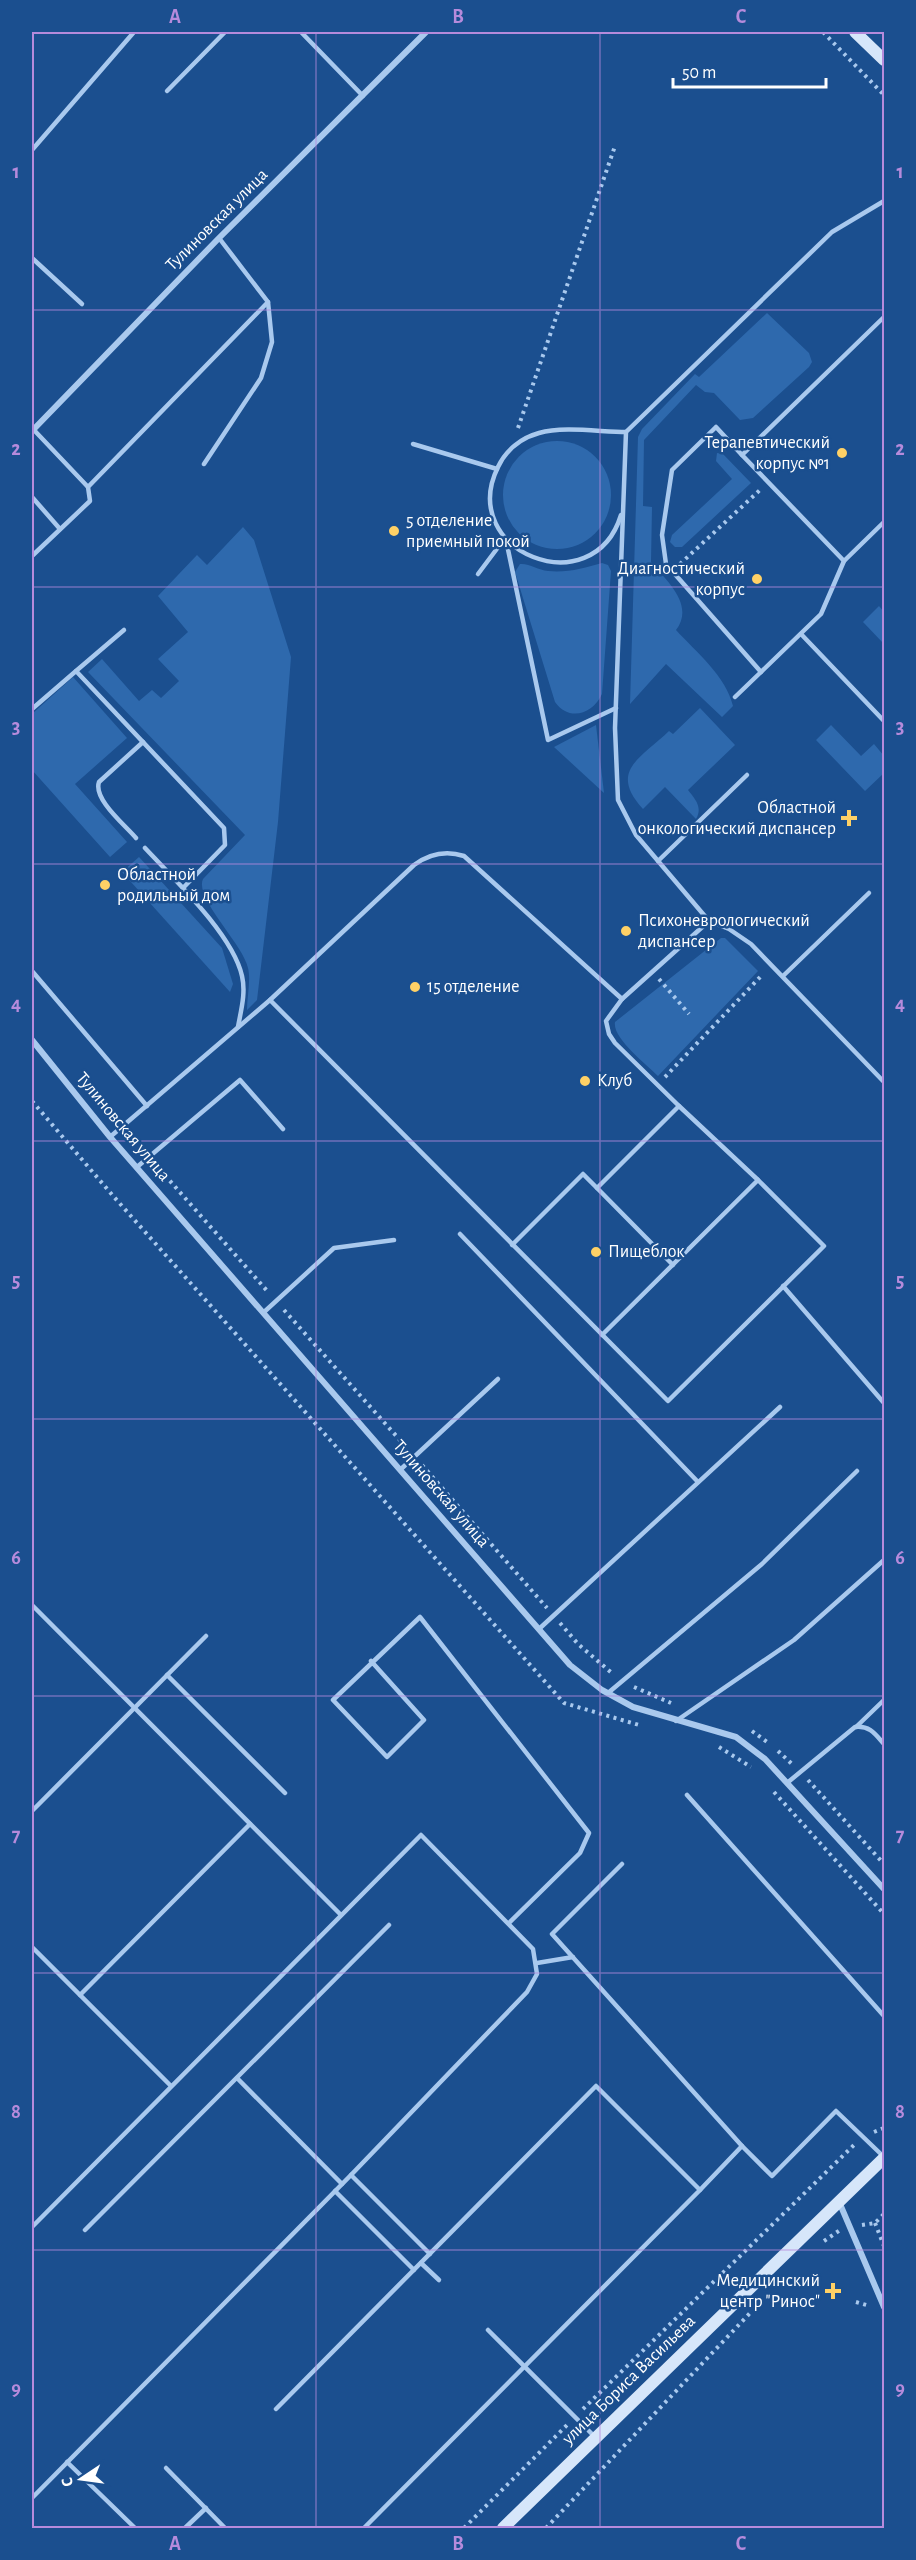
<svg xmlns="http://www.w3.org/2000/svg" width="916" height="2560" viewBox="0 0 916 2560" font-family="'Alegreya Sans',sans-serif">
  <rect width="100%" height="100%" fill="#1b4f8f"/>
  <g fill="#2e69ad">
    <path d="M 767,313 L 809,353 L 812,362 L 809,367 L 753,418 L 740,420 L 714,393 L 705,392 L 696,385 L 644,440 L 643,506 L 652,507 L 651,562 C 667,581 695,605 676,630 C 696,652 726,676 733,706 L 722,717 L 666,664 L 630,704 L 638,437 L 642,429 L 695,374 L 699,377 Z"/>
    <circle cx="557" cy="495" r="54"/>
    <polygon points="717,453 723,454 751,483 682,547 675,547 670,542 672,535 732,479 716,461"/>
    <path d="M 243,527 L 254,540 L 291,657 L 278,822 L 257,1000 L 247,1010 C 247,997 251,980 248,968 C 243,944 194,898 203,879 L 245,835 L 88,672 L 102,659 L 139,701 L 152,690 L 161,698 L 179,681 L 158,659 L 188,632 L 158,596 L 197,555 L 207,565 Z"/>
    <path d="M 602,563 L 608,565 L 611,571 L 602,694 C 593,714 569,722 555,702 L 515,572 L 520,564 C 529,563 538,570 548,571 C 567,573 585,568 602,563 Z"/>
    <polygon points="879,606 884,612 884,644 863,622"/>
    <polygon points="73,677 127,738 75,784 127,842 110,857 32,770 32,714"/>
    <path d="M 700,708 L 735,745 L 688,790 C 695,799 703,807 696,819 L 665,787 L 643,809 C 608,771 641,758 669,731 L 673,734 Z"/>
    <polygon points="596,725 604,793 554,747"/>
    <polygon points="831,725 861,756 874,744 884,756 884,773 865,791 816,740"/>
    <polygon points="139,857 222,948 233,984 230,992 122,872"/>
    <path d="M 721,938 L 725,938 L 758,971 L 658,1076 C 646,1064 612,1038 615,1022 Z"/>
  </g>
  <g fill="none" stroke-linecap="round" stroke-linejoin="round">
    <g stroke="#a9c9ee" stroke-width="4" stroke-dasharray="3 4.5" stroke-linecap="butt">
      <polyline points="823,32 884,95"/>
      <polyline points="518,428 615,146"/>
      <polyline points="680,564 761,489"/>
      <polyline points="659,979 689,1014"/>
      <polyline points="665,1077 763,974"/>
      <polyline points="32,1101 114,1197 564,1703 639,1725"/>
      <polyline points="129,1135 142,1149"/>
      <polyline points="155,1164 269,1293"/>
      <polyline points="284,1310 407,1448"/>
      <polyline points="422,1465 547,1608"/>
      <polyline points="560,1623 578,1644 613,1674"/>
      <polyline points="634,1687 671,1703"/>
      <polyline points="752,1731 770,1744"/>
      <polyline points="719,1747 751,1767"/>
      <polyline points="778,1751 792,1764"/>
      <polyline points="808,1780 884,1864"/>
      <polyline points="774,1792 884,1914"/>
      <polyline points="874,2132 884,2128"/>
      <polyline points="875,2223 884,2246"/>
      <polyline points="862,2225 875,2223 884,2214"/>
      <polyline points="824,2241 840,2230"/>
      <polyline points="856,2302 870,2306"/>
      <polyline points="583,2409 855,2144"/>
      <polyline points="464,2528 567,2425"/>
      <polyline points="546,2528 752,2311"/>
    </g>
    <g stroke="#a9c9ee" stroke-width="4.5">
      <polyline points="301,32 363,96"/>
      <polyline points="167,91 225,32"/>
      <polyline points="32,150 134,32"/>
      <polyline points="32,258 82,304"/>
      <polyline points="884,317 742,455 716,427 672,470 662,535 666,564 761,672 821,614 844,561 884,522"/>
      <polyline points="33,429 88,487"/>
      <polyline points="413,444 497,469"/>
      <polyline points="742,455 844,561"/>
      <polyline points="204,464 261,378 272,342 268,302"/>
      <polyline points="32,497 60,529"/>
      <path d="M 621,515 C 593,606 456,552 498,467 C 506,450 521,438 539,433 C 563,426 601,432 626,432"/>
      <polyline points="506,540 548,740 616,708"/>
      <polyline points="32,556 90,501 88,487 268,302 219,238"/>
      <polyline points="478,574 505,538"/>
      <polyline points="801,634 884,721"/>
      <polyline points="76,671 124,630"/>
      <polyline points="735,697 761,672"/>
      <polyline points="32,709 76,671 224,828 225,845 183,888"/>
      <path d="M 136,838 C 125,825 93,799 99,782 L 143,742"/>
      <path d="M 145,848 C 174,879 233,935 242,976 C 246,993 241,1010 238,1027"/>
      <polyline points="658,861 747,775"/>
      <polyline points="709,921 729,929 751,944 884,1082"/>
      <polyline points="32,971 147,1106"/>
      <polyline points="783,976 869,893"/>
      <polyline points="270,1000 668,1401 824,1246 758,1180"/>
      <path d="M 110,1137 L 270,1000 L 414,865 C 429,854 445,850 464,856 L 622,999 L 709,921 L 636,835 L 618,800 L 615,728 L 626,432 L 832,232 L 884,201"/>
      <polyline points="137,1167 240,1080 283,1129"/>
      <polyline points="597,1188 673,1265"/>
      <polyline points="460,1234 698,1482"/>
      <polyline points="512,1245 583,1174 597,1188 679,1106"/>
      <polyline points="783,1286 884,1403"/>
      <polyline points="263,1313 334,1248 394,1240"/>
      <polyline points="602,1335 758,1180 679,1106 615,1043 609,1034 606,1021 622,999"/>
      <polyline points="400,1470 498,1379"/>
      <polyline points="32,1605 341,1915"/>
      <polyline points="539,1629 780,1407"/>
      <polyline points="371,1661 424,1720 387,1757 333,1700 420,1617 589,1833 580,1853 509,1923"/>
      <polyline points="167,1675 285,1793"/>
      <polyline points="608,1693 762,1564 857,1471"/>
      <polyline points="676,1721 794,1640 884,1560"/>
      <polyline points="856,1727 884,1700"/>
      <path d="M 787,1783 L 855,1727 C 870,1725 876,1735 884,1744"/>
      <polyline points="687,1795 884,2016"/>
      <polyline points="32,1811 206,1636"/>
      <polyline points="622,1864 552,1934 742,2146 772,2176 836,2111 884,2157"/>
      <polyline points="32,1947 171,2086"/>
      <polyline points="537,1963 573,1957"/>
      <polyline points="80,1995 250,1824"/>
      <polyline points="237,2078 342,2184"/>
      <polyline points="351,2175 430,2254"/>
      <polyline points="700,2190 742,2146"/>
      <polyline points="335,2191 414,2270"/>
      <polyline points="32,2227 421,1835 533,1949 537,1974 527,1992 351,2175 32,2498"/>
      <polyline points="85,2230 389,1925"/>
      <polyline points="421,2263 439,2280"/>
      <polyline points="488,2330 595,2437"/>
      <polyline points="276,2409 596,2086 700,2190 364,2528"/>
      <polyline points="67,2462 135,2528"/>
      <polyline points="166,2468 225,2528"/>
      <polyline points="185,2528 206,2508"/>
    </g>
    <g stroke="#a9c9ee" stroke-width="6">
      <polyline points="32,431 219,238 426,32"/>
      <polyline points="32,1040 110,1137 570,1665 602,1690 633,1707 736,1737 765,1759 884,1889"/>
      <polyline points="840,2204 884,2307"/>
    </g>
    <g stroke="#d6e6fa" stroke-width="12">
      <polyline points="855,32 884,60"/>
      <polyline points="503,2528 884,2158"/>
    </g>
  </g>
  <path fill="none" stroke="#b68bdc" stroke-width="1.5" stroke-opacity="0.55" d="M 316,32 L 316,2528M 600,32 L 600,2528M 32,310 L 884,310M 32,587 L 884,587M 32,864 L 884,864M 32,1141 L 884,1141M 32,1419 L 884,1419M 32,1696 L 884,1696M 32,1973 L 884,1973M 32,2250 L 884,2250"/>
  <g fill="#ffd166" stroke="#1b4f8f" stroke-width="2">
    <circle cx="842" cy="453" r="6"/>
    <circle cx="394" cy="531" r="6"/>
    <circle cx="757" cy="579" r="6"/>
    <path d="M846 809h6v6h6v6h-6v6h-6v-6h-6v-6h6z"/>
    <circle cx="105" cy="885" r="6"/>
    <circle cx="626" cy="931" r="6"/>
    <circle cx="415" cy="987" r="6"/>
    <circle cx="585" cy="1081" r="6"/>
    <circle cx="596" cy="1252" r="6"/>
    <path d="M830 2282h6v6h6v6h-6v6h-6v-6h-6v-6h6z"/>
  </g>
  <g text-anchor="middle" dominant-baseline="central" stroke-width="5" stroke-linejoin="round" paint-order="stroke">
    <g font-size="18" fill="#fff" stroke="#1b4f8f">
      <text transform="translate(217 220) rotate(-45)">Тулиновская улица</text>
      <text transform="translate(123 1127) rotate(50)">Тулиновская улица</text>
      <text transform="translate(441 1494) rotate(49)">Тулиновская улица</text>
      <text transform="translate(629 2380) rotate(-44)">улица Бориса Васильева</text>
    </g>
    <g font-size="18" fill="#fff" stroke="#1b4f8f" text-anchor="start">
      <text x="830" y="443" text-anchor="end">Терапевтический<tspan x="830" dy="21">корпус №1</tspan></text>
      <text x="406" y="521">5 отделение<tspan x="406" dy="21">приемный покой</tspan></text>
      <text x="745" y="569" text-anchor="end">Диагностический<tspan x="745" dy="21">корпус</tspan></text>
      <text x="836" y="808" text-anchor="end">Областной<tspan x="836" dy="21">онкологический диспансер</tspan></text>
      <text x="117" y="875">Областной<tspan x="117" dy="21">родильный дом</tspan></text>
      <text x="638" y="921">Психоневрологический<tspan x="638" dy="21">диспансер</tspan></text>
      <text x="427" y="987">15 отделение</text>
      <text x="597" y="1081">Клуб</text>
      <text x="608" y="1252">Пищеблок</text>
      <text x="820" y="2281" text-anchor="end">Медицинский<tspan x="820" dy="21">центр "Ринос"</tspan></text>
    </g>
  </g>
  <rect width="916" height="2560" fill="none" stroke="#1b4f8f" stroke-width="66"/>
  <g transform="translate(81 2479) rotate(257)" stroke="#1b4f8f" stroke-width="4.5" paint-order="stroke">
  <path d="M0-4.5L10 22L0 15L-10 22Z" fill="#ffffff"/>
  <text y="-9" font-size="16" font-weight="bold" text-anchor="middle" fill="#ffffff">С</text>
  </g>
  <path d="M673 78v9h153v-9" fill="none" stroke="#ffffff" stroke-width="3"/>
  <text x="682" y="78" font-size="18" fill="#ffffff" stroke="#1b4f8f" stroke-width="4.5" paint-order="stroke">50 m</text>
  <rect x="33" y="33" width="850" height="2494" fill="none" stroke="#b68bdc" stroke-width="2"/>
  <g font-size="20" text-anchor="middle" font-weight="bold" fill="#b68bdc">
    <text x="175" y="23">A</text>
    <text x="458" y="23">B</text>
    <text x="741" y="23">C</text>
    <text x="16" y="178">1</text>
    <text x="900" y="178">1</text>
    <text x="16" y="455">2</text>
    <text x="900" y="455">2</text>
    <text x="16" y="733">3</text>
    <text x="900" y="733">3</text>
    <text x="16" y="1010">4</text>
    <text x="900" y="1010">4</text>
    <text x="16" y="1287">5</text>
    <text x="900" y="1287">5</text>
    <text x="16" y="1564">6</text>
    <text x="900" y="1564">6</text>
    <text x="16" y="1841">7</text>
    <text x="900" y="1841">7</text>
    <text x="16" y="2118">8</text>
    <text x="900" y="2118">8</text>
    <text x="16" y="2395">9</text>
    <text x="900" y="2395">9</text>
    <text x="175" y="2550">A</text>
    <text x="458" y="2550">B</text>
    <text x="741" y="2550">C</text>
  </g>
</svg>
